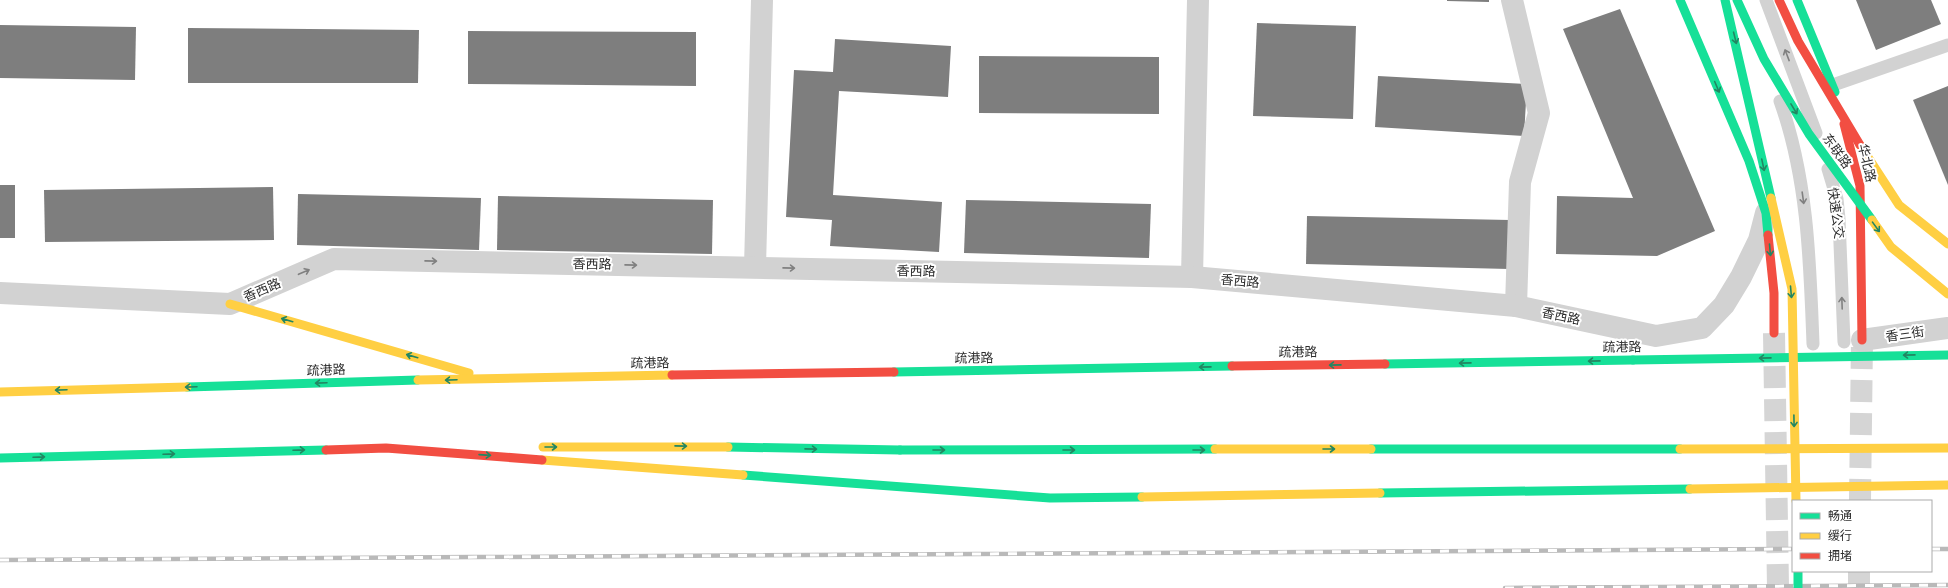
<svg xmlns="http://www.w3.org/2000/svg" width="1948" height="588" viewBox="0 0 1948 588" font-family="'IBM Plex Sans','Noto Sans SC',sans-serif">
  <rect width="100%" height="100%" fill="#fff"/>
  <g fill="#7e7e7e">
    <polygon points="1447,0 1489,0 1489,2 1447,1"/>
    <polygon points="1856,0 1931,0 1941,24 1876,50"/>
    <polygon points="1620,9 1715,231 1657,256 1556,254 1557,196 1633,198 1563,29"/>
    <polygon points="1257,23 1356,26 1353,119 1253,116"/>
    <polygon points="0,25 136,27 135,80 0,78"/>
    <polygon points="188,28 419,30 418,83 188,83"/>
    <polygon points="468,31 696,32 696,86 468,84"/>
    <polygon points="835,39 951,46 948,97 839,91 833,195 942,202 939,252 830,246 832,220 786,217 794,70 833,72"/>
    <polygon points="979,56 1159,57 1159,114 979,113"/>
    <polygon points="1378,76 1527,84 1524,136 1375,127"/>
    <polygon points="1948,86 1948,185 1913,100"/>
    <rect x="0" y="185" width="15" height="53"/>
    <polygon points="273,187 274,240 45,242 44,190"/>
    <polygon points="298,194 481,198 479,250 297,245"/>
    <polygon points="498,196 713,200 712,254 497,250"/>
    <polygon points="966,200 1151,204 1149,258 964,253"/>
    <polygon points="1307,216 1510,220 1509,269 1306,264"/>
  </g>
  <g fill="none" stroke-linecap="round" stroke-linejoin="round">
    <g stroke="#d5d5d5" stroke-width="22" stroke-dasharray="22 11" stroke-linecap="butt">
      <polyline points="1774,333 1778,588"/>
      <polyline points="1860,501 1862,340"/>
      <polyline points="1859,588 1859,571"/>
    </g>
    <g stroke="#d2d2d2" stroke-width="13">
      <polyline points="1766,0 1816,133"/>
      <polyline points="1833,85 1948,45"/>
      <path d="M 1780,101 C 1808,179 1810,263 1813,344"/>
      <polyline points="1828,169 1837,199 1839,219 1844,342"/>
    </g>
    <g stroke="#d2d2d2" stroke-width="22">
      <polyline points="1512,0 1539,113 1520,182 1516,306"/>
      <polyline points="755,267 762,0"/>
      <polyline points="1192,277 1198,0"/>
      <polyline points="0,293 230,304 334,259 1192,277 1516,306 1656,336 1702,328 1724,305 1741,277 1759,240 1766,213"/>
      <polyline points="1862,340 1948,328"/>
    </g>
    <g stroke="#16e098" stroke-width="9">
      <polyline points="1680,0 1749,161 1766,213 1768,235"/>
      <polyline points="1797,0 1835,92"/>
      <polyline points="1385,364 1633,360"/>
      <polyline points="894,372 1232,366"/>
      <polyline points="187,387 418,380"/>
      <polyline points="728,447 900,450"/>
      <polyline points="0,458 326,450"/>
      <polyline points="743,475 1050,498 1142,497"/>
      <polyline points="1380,493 1690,489"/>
    </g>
    <g stroke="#ffcf43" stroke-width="9">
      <polyline points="230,304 469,373"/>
      <polyline points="418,380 672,375"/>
      <polyline points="0,392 187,387"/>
      <polyline points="543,447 728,447"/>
      <polyline points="542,460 743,475"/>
      <polyline points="1690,489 1948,485"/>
      <polyline points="1142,497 1380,493"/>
    </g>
    <g stroke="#f24e42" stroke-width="9">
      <polyline points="1844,124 1860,186 1862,340"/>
      <polyline points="1768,235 1774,293 1774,333"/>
      <polyline points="1232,366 1385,364"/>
      <polyline points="672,375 894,372"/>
      <polyline points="326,450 386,448 542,460"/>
    </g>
    <defs>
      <g id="rail">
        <polyline points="1931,549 1948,549"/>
        <polyline points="0,560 1793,549"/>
        <polyline points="1505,588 1948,585"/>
      </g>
    </defs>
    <use href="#rail" stroke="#b9b9b9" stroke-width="4.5"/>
    <use href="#rail" stroke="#fff" stroke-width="3" stroke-dasharray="9" stroke-linecap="butt"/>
    <g stroke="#16e098" stroke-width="9">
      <polyline points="1725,0 1771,198"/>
      <polyline points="1737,0 1764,59 1809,134 1872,220"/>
      <polyline points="1633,360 1948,355"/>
      <polyline points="1371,449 1680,449"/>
      <polyline points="900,450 1215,449"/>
      <polyline points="1798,571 1798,588"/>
    </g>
    <g stroke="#ffcf43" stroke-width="9">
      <polyline points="1860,145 1899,205 1948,244"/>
      <polyline points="1771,198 1792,289 1796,501"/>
      <polyline points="1872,220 1891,247 1948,294"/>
      <polyline points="1215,449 1371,449"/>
      <polyline points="1680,449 1948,448"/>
    </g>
    <polyline stroke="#f24e42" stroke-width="9" points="1779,0 1798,41 1860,145"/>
  </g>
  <defs><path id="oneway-shaft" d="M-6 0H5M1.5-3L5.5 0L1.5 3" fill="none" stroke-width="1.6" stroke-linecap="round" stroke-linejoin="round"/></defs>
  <g stroke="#228662">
    <use href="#oneway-shaft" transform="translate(1735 38) rotate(76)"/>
    <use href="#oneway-shaft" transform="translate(1717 87) rotate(67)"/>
    <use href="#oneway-shaft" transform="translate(1794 109) rotate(59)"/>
    <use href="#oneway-shaft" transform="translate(1763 165) rotate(78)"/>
    <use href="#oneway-shaft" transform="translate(1876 227) rotate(54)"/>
    <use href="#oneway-shaft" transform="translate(1770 250) rotate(85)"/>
    <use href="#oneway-shaft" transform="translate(1791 292) rotate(85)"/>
    <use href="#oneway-shaft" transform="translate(287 320) rotate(-164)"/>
    <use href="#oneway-shaft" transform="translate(1909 355) rotate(179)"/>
    <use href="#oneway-shaft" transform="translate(412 356) rotate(-164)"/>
    <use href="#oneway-shaft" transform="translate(1765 358) rotate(179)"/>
    <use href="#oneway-shaft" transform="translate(1594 361) rotate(179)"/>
    <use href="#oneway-shaft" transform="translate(1465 363) rotate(179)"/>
    <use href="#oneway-shaft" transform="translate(1335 365) rotate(179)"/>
    <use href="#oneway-shaft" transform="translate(1205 367) rotate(179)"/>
    <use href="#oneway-shaft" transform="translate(451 380) rotate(178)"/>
    <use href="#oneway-shaft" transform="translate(321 383) rotate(178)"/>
    <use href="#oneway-shaft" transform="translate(191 387) rotate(178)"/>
    <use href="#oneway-shaft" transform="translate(61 390) rotate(178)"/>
    <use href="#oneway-shaft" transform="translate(1794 421) rotate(89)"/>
    <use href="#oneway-shaft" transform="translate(681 446) rotate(1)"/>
    <use href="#oneway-shaft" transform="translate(551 447)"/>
    <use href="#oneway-shaft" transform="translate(811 449) rotate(1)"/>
    <use href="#oneway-shaft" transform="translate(1329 449)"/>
    <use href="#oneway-shaft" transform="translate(299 450) rotate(-2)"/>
    <use href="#oneway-shaft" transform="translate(939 450)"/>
    <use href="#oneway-shaft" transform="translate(1069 450)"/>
    <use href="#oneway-shaft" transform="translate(1199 450)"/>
    <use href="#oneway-shaft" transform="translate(169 454) rotate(-2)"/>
    <use href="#oneway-shaft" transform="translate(485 455) rotate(4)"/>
    <use href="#oneway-shaft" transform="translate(39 457) rotate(-2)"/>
  </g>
  <g stroke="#808080">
    <use href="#oneway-shaft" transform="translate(1787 55) rotate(-111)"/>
    <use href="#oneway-shaft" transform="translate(1803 198) rotate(82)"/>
    <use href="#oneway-shaft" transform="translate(431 261) rotate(1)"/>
    <use href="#oneway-shaft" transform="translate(631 265) rotate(1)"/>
    <use href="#oneway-shaft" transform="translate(789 268) rotate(1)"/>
    <use href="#oneway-shaft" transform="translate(304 272) rotate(-23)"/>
    <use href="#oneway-shaft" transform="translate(1842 303) rotate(-92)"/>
  </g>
  <g text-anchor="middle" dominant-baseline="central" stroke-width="4" stroke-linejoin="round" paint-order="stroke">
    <g font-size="13" fill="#2d2d2d" stroke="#fff">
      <text transform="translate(1837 151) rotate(54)">东联路</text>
      <text transform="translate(1867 163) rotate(77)">华北路</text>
      <text transform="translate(1836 213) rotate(82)">快速公交</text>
      <text transform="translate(592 264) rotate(1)">香西路</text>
      <text transform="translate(916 271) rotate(1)">香西路</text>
      <text transform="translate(1240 281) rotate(5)">香西路</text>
      <text transform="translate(262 290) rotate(-23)">香西路</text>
      <text transform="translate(1561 316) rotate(12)">香西路</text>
      <text transform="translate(1905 334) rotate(-8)">香三街</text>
      <text transform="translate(1622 347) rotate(-1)">疏港路</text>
      <text transform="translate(1298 352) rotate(-1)">疏港路</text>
      <text transform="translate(974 358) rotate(-1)">疏港路</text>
      <text transform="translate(650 363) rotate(-1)">疏港路</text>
      <text transform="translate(326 370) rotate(-2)">疏港路</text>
    </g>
  </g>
  <rect x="1792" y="500" width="140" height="72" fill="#ffffff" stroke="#ababab"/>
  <rect x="1800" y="513" width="20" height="6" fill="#16e098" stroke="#ababab"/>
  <text x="1828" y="520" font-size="12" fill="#2d2d2d">畅通</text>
  <rect x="1800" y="533" width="20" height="6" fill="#ffcf43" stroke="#ababab"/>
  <text x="1828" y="540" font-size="12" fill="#2d2d2d">缓行</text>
  <rect x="1800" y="553" width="20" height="6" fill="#f24e42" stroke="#ababab"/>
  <text x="1828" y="560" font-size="12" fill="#2d2d2d">拥堵</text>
</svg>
